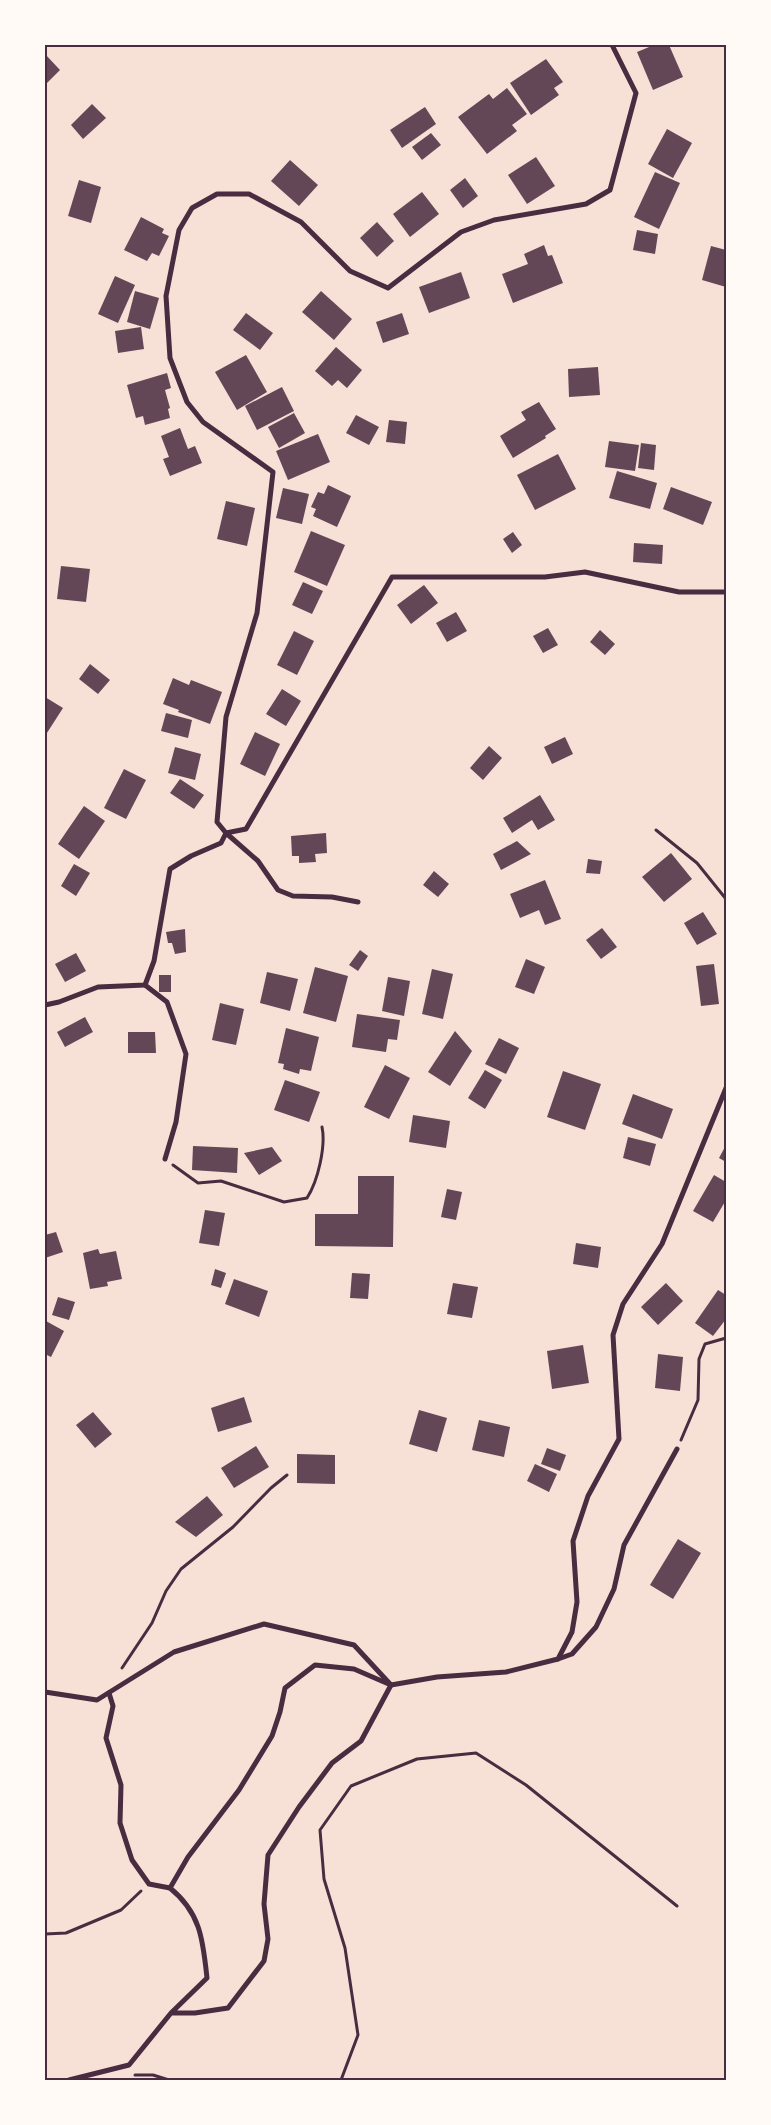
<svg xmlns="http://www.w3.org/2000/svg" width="771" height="2125" viewBox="0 0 771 2125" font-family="Lato,sans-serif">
  <rect width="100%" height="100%" fill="#f7e1d7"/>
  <g fill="#644757">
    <polygon points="654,45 669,45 683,77 653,90 637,52"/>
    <polygon points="45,54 60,70 45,85"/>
    <polygon points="546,59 563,82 554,88 559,95 531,115 510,83"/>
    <polygon points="507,88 527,114 512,125 517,131 487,154 458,117 489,94 493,99"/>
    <polygon points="92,104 106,118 83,139 71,125"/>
    <polygon points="425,107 436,124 402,148 390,130"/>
    <polygon points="667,129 692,143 673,178 648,164"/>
    <polygon points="431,133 441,145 422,160 412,147"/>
    <polygon points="536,157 555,186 527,204 508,175"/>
    <polygon points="290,160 318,185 299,206 271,181"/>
    <polygon points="655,172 680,183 659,229 634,217"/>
    <polygon points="465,178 478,196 463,208 450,190"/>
    <polygon points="79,180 101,187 91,223 68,216"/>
    <polygon points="422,192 439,214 410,237 393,214"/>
    <polygon points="141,217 164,229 162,233 169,236 159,256 152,253 147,261 124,250"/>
    <polygon points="377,222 394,241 377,257 360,238"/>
    <polygon points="637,230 658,234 655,254 633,250"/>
    <polygon points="544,245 548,256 552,255 563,283 513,303 502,274 528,264 524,254"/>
    <polygon points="711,246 726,250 726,287 702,280"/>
    <polygon points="461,272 470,298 429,313 419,287"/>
    <polygon points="115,276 135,285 118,323 98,314"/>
    <polygon points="135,291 159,298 150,329 127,322"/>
    <polygon points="321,291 352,319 334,340 302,312"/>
    <polygon points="246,313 273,333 260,350 233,330"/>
    <polygon points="402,313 409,334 383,343 376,322"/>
    <polygon points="141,327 144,349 118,353 115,331"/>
    <polygon points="336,347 362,370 347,388 338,380 332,386 315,371"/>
    <polygon points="246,355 267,392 237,410 215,372"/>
    <polygon points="598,367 600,395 569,397 568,369"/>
    <polygon points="167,373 171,388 165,390 170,408 168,409 170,418 145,425 143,416 136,418 127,385"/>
    <polygon points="282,387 294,411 257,430 245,406"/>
    <polygon points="539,402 556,429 545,436 546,438 513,458 500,436 526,420 521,412"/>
    <polygon points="294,413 305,433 279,448 268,427"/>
    <polygon points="356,415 379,427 369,445 346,433"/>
    <polygon points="389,420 407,422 405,444 386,442"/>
    <polygon points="180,428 188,449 195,446 202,463 170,476 163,459 169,457 161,436"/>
    <polygon points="318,434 330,462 288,480 276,451"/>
    <polygon points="609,441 639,445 635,471 605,467"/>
    <polygon points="641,443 656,445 654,470 638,468"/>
    <polygon points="558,454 576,489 535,510 517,475"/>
    <polygon points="617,471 657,483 650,509 609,498"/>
    <polygon points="328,485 351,496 337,527 313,516 316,509 311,507 318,492 324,494"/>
    <polygon points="671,487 712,502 703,525 663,509"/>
    <polygon points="283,488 309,494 302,524 276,518"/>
    <polygon points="226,501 255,508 247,546 217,539"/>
    <polygon points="311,531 345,545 327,586 294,572"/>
    <polygon points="513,532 522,545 512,553 503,539"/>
    <polygon points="634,543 663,545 662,564 633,562"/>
    <polygon points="61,566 90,569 86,602 57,599"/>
    <polygon points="303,582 323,591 312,614 292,605"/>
    <polygon points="424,585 438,603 411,624 397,605"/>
    <polygon points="456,612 467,631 447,642 436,623"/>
    <polygon points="548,628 558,645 543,653 533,636"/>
    <polygon points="600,630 615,644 605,655 590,642"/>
    <polygon points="294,631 314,641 297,675 277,665"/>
    <polygon points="90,664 110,680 98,694 79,679"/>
    <polygon points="173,678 189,685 191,680 222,692 210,724 178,712 179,710 163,704"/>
    <polygon points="282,689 301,701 286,726 266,714"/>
    <polygon points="45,697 63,708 45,736"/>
    <polygon points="166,713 192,720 188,738 161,731"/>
    <polygon points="255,732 280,744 265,776 240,764"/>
    <polygon points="565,737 573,754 552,764 544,747"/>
    <polygon points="489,746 502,758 483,780 470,768"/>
    <polygon points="175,747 201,754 195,780 168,773"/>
    <polygon points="124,769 146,780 126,819 104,808"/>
    <polygon points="180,779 204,795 194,809 170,793"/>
    <polygon points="540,795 555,820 538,830 532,820 512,833 503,818"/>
    <polygon points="84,806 105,821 79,859 58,844"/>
    <polygon points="326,833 327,853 315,854 316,862 299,863 299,856 292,856 291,836"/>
    <polygon points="517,841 531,854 501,870 493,854"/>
    <polygon points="671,853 692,879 664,902 642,877"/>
    <polygon points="588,859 602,861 600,874 586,873"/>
    <polygon points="74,864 90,873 76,896 61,886"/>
    <polygon points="434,871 449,884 438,897 423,885"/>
    <polygon points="545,880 561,919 545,925 539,910 520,918 510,894"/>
    <polygon points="703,912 717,934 697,945 684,923"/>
    <polygon points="602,928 617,947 601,959 586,940"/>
    <polygon points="185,929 186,952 175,954 172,943 168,943 166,932"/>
    <polygon points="360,950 368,956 358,971 349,965"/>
    <polygon points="76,953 86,971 65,982 55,964"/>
    <polygon points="526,959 545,967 534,994 515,987"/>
    <polygon points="714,964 719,1004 701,1006 696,966"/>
    <polygon points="315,967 348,976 336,1022 303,1013"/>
    <polygon points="432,969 453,974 443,1019 422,1014"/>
    <polygon points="267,972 298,979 290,1011 260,1003"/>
    <rect x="159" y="975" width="12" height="17"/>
    <polygon points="388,977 410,981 404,1016 382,1011"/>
    <polygon points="220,1003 244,1009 236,1045 212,1040"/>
    <polygon points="357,1014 400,1020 397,1040 388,1039 386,1052 352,1047"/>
    <polygon points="85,1017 93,1032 65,1047 57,1032"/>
    <polygon points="286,1028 319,1037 311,1071 300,1069 299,1074 283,1069 284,1064 278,1063"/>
    <polygon points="455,1031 472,1051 450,1086 428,1072"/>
    <polygon points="128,1032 155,1032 156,1053 128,1053"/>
    <polygon points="499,1038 519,1048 506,1074 485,1064"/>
    <polygon points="385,1065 410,1078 389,1119 364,1107"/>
    <polygon points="485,1070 502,1080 485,1109 468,1098"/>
    <polygon points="563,1071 601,1084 585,1130 547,1117"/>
    <polygon points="285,1080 320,1092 309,1122 274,1110"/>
    <polygon points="633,1094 673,1109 662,1139 622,1124"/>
    <polygon points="413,1115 450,1121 446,1148 409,1142"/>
    <polygon points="628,1137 656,1144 650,1166 623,1158"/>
    <polygon points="726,1145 726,1162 719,1158"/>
    <polygon points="193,1146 238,1148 237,1173 192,1170"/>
    <polygon points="272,1147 282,1161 259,1175 244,1153"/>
    <polygon points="714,1175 726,1182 726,1200 713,1222 693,1211"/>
    <polygon points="358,1176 394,1176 393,1247 315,1246 315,1214 358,1214"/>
    <polygon points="447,1189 462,1192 456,1220 441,1217"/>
    <polygon points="205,1210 225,1213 219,1246 199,1243"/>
    <polygon points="56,1232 63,1252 45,1258 45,1235"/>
    <polygon points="576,1243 601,1247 598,1268 573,1264"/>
    <polygon points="98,1249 100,1254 116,1251 122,1279 107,1282 108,1286 90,1289 83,1253"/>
    <polygon points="215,1269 226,1273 221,1288 211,1285"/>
    <polygon points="352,1273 370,1274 368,1299 350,1298"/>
    <polygon points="234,1279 268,1291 259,1317 225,1304"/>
    <polygon points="453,1283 478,1287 472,1318 447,1314"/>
    <polygon points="666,1283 683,1301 658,1325 641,1307"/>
    <polygon points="718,1290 726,1295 726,1319 713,1336 695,1323"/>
    <polygon points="58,1297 75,1302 69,1320 52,1315"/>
    <polygon points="46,1321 64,1331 51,1357 45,1354"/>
    <polygon points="583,1345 589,1383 552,1389 547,1351"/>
    <polygon points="658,1354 683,1357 680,1391 655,1388"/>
    <polygon points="244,1397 252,1422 218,1432 211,1408"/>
    <polygon points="419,1410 447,1418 437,1452 409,1444"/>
    <polygon points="93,1412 112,1434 95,1448 76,1425"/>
    <polygon points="479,1420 510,1427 504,1457 472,1450"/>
    <polygon points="256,1446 269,1467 234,1488 221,1468"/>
    <polygon points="547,1448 566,1455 560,1471 541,1464"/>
    <polygon points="297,1454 335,1455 335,1484 297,1483"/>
    <polygon points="535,1464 557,1474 549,1492 527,1481"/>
    <polygon points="207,1496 223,1515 196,1537 175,1522"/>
    <polygon points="678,1539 701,1553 673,1599 650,1585"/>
  </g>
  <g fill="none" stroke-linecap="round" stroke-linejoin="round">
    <g stroke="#4a2c40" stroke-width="3">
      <polyline points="656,830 697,863 726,899"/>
      <path d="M 173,1165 L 198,1183 L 221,1181 L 284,1202 L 307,1198 C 318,1181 326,1146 322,1127"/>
      <polyline points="681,1440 698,1400 699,1359 705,1344 726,1338"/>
      <polyline points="122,1668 152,1623 166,1591 181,1569 233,1527 271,1488 287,1475"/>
      <polyline points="45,1934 66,1933 121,1910 141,1891"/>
      <polyline points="135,2075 153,2075 169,2080"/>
      <polyline points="341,2080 358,2035 345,1948 324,1879 320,1830 351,1786 417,1759 476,1753 526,1785 677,1906"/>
    </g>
    <g stroke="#4a2c40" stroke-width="5">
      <polyline points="612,45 636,93 610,190 586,204 494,220 461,232 388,288 350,271 301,222 249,194 217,194 192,208 179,230 166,296 170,358 187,402 203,422 273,472 257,613 226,717 217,822 226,833 246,829 392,577 545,577 585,572 679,592 726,592"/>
      <polyline points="145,985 167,1002 186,1054 176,1122 165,1159"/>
      <polyline points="45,1005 59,1002 98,987 145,985 154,961 170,869 191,856 221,843 226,833 258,861 278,890 293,896 332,897 358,902"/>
      <polyline points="558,1659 572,1654 596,1627 614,1589 624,1545 677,1449"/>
      <polyline points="45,1692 97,1700 174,1652 264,1624 354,1645 391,1685 437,1677 506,1672 558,1659 572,1632 577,1602 573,1541 588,1496 619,1439 613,1335 623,1304 662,1244 726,1088"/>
      <polyline points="109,1693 113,1706 106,1738 121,1785 120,1823 132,1860 149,1884 170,1888"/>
      <path d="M 69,2080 L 129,2065 L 171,2013 L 195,2013 L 228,2008 L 264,1961 L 268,1939 L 264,1904 L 268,1855 L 299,1807 L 332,1763 L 361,1741 L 391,1685 L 354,1669 L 315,1665 L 285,1688 L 280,1712 L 272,1736 L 239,1790 L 188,1857 L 170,1888 C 201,1913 203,1941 207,1978 L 171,2013"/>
    </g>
  </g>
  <rect width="771" height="2125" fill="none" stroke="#fffaf5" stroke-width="92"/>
  <rect x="46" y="46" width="679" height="2033" fill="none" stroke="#4a2c40" stroke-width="2"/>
</svg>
